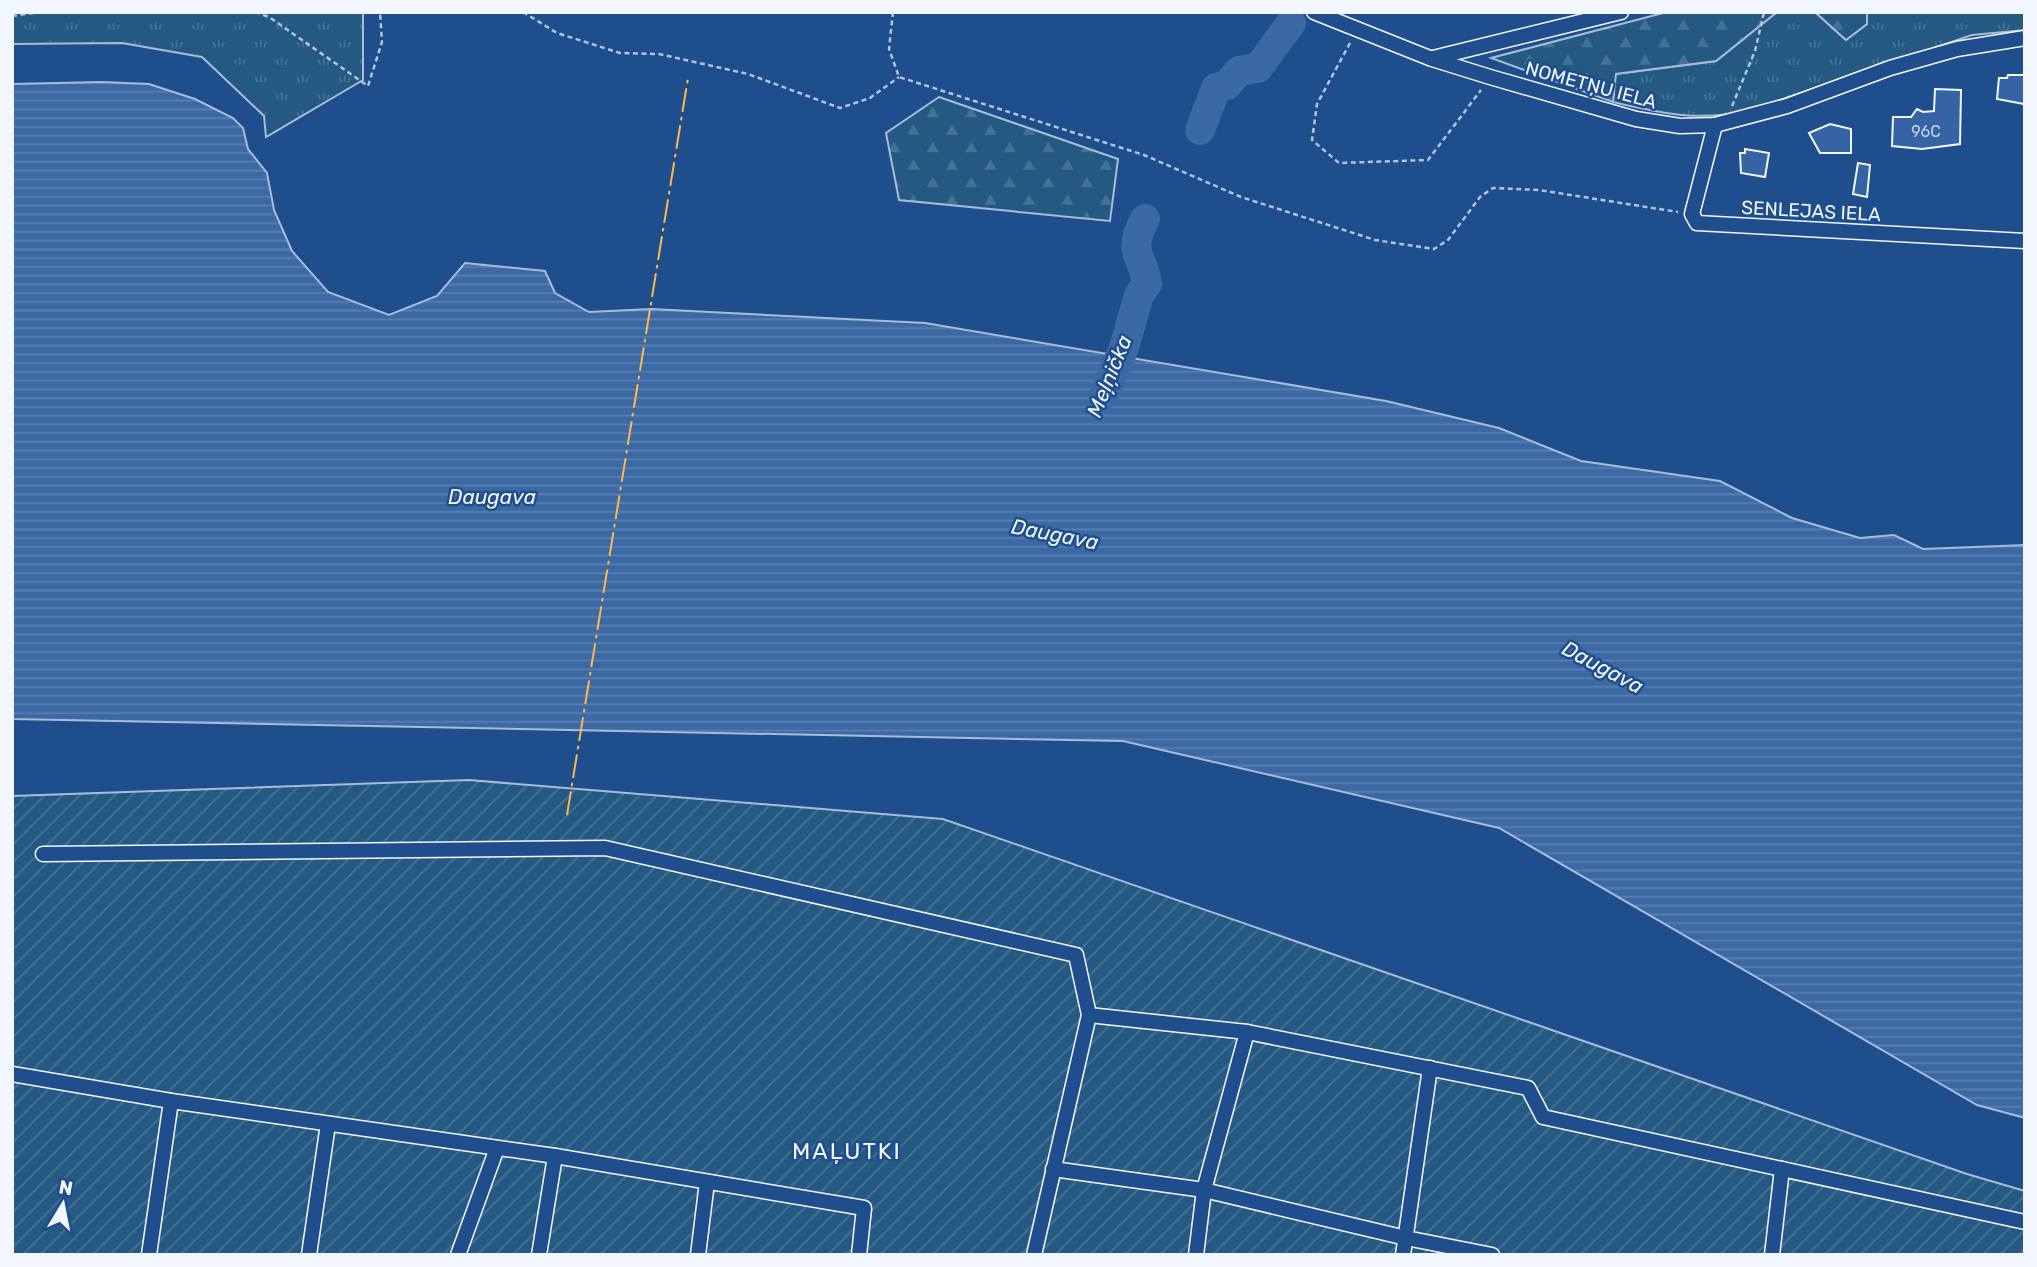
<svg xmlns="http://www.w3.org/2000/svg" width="2037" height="1267" viewBox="0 0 2037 1267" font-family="Rubik,sans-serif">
  <defs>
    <pattern id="grass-tufts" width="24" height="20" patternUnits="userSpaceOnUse" patternTransform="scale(1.75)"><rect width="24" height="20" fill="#245a82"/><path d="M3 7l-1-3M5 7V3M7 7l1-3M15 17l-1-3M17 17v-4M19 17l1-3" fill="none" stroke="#447295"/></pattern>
    <pattern id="forest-firs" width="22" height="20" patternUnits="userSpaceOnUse" patternTransform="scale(1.75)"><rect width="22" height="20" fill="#245a82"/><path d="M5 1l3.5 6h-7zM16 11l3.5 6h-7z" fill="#447295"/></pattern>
    <pattern id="garden-furrows" width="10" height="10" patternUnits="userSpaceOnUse" patternTransform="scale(1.75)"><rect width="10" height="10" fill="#245a82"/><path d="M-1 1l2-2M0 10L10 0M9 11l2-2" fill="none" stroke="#447295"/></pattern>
    <pattern id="water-rules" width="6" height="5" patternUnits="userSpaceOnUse" patternTransform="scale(1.75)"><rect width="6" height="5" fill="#3b69a3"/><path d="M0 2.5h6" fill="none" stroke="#587fb1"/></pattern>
  </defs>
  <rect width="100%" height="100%" fill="#1f4e8c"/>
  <g fill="url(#grass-tufts)" stroke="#a8bbd7" stroke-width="2">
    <polygon points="12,12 363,12 363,80 266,137 264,116 202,57 122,43 12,44"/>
    <path d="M 1777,12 L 1815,12 L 1846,40 L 1867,24 L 1867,12 L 2025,12 L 2025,30 L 1972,35 L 1744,112 C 1694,121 1661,113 1613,102 L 1615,74 L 1716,61 Z"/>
  </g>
  <g fill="url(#forest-firs)" stroke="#a8bbd7" stroke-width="2">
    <polygon points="1667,12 1777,12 1716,61 1616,74 1613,102 1491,58"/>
    <polygon points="1815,12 1867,12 1867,24 1846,40"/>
    <polygon points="939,97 1118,159 1110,221 899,200 886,133"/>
  </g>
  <polygon fill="url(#garden-furrows)" stroke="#a8bbd7" stroke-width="2" points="469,780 943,819 1967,1174 2025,1191 2025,1255 12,1255 12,796"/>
  <polygon fill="url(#water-rules)" stroke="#a8bbd7" stroke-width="2" points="102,82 149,84 195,99 233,118 243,128 248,149 267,173 274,210 292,251 328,292 389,315 437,296 465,263 545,271 555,293 589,312 651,309 925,323 1386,401 1499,428 1581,461 1720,481 1792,518 1860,538 1894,535 1923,549 2025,545 2025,1118 1977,1105 1499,828 1123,741 12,719 12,84"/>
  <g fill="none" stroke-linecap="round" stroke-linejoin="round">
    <g stroke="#3b69a3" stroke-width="30">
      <polyline points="1200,130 1216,88 1227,85 1239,71 1258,68 1291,23"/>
      <path d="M 1104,394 L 1124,348 L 1139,295 L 1147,284 C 1143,253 1126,255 1145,219"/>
    </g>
  </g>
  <g fill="#3563a3" stroke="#f2f6ff" stroke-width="2">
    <polygon points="2008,75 2025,75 2024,104 1997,99 1999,78 2007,78"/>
    <polygon points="1935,89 1961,90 1960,144 1922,149 1892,146 1893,117 1911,117 1917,109 1923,112 1934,111"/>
    <polygon points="1830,124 1851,129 1851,153 1820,153 1809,133"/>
    <polygon points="1745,149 1769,153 1765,177 1741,173 1740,153 1745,153"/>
    <polygon points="1858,163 1870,165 1867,197 1853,194"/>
  </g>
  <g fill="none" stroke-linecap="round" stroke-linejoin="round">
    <defs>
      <g id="minor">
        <polyline points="1314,12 1432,59 1490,77 1636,119 1680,126 1715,125 1787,106 1890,68 1957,49 2025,38"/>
        <polyline points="1433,58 1621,12"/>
        <polyline points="1715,125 1692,214 1697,223 2025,241"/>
        <polyline points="43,854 605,848 1076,955 1089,1015 1247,1032 1528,1088 1543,1117 2025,1222"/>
        <polyline points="12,1074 171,1101 555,1156 864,1208 859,1255"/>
        <polyline points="1053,1169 1204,1190 1406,1238 1492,1255"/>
        <polyline points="149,1255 171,1101"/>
        <polyline points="309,1255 328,1124"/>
        <polyline points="458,1255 497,1148"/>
        <polyline points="539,1255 555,1156"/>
        <polyline points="698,1255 707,1182"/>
        <polyline points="1034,1255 1089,1015"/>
        <polyline points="1196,1255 1204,1190 1247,1032"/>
        <polyline points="1403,1255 1430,1068"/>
        <polyline points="1772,1255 1782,1169"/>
      </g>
    </defs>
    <use href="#minor" stroke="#f2f6ff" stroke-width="17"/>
    <g stroke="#b3c4dc" stroke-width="2.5" stroke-dasharray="5 3.5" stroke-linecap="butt">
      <polyline points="255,12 269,17 368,86 382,42 380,12"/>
      <polyline points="523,12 557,33 620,53 659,54 748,74 840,108 870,98 899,77"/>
      <polyline points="893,12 889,49 899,77 1144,155 1241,197 1375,240 1434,249 1448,240 1480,197 1493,188 1539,190 1678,212"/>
      <polyline points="12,16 40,12"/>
      <polyline points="1350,43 1317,104 1312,140 1339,163 1428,160 1481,90"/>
      <polyline points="1732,106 1755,51 1764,12"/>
    </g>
    <use href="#minor" stroke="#1f4e8c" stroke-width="14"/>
    <polyline stroke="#ffb74d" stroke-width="2" stroke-dasharray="24 5 3.5 5" stroke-linecap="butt" points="567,815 688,78"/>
  </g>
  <g text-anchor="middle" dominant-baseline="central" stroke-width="5" stroke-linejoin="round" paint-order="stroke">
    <g font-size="16" fill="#c3d1e8">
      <text x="1926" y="131">96C</text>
    </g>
    <g font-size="19" fill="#f2f6ff" stroke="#1f4e8c">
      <text transform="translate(1591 85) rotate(15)">NOMETŅU IELA</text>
      <text transform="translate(1811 211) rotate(3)">SENLEJAS IELA</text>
    </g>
    <g font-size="21" font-style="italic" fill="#f2f6ff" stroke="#1f4e8c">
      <text transform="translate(1109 376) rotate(-68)">Meļņička</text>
      <text x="492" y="496">Daugava</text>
      <text transform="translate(1055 534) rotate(11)">Daugava</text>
      <text transform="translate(1603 667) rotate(28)">Daugava</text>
    </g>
    <g font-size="23" letter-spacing="2" fill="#f2f6ff" stroke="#1f4e8c">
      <text x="847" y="1151">MAĻUTKI</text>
    </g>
  </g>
  <rect width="2037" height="1267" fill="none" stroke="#f2f6ff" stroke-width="28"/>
  <g transform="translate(63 1204) rotate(10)" stroke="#1f4e8c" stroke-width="5" paint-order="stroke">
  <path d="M0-5L12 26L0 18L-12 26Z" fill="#f2f6ff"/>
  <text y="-10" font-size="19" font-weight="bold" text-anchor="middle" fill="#f2f6ff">N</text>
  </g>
</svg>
